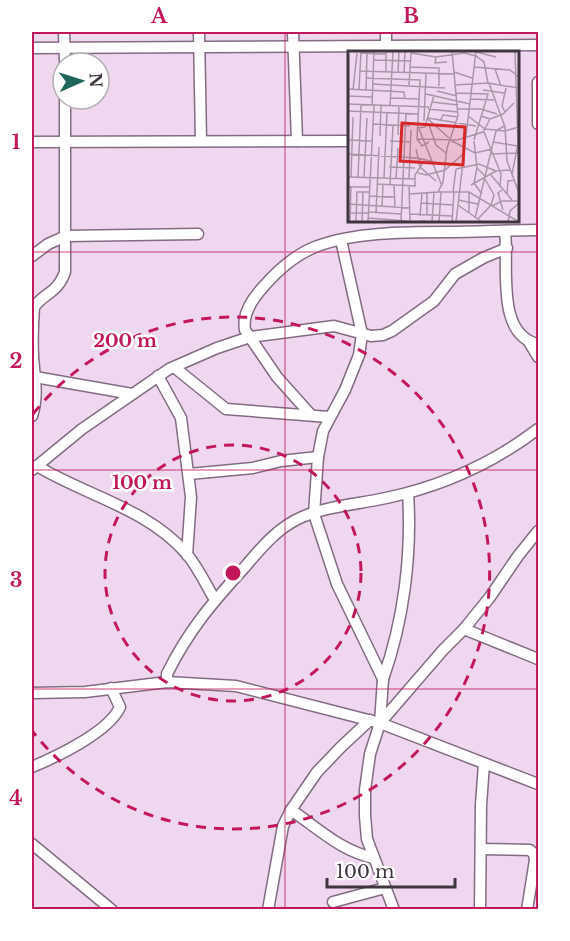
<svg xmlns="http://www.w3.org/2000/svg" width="570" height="941" viewBox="0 0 570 941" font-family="'Libre Baskerville',serif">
  <rect width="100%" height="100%" fill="#f0d7f0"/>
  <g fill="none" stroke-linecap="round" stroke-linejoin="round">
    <defs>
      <g id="minor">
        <polyline points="64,32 65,63"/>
        <polyline points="199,32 201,141"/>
        <polyline points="293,32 297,141"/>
        <polyline points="386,32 386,52"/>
        <polyline points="32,48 538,45"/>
        <polyline points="538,124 538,82"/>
        <polyline points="32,142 350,141"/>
        <path d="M 505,231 C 509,264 495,335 538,344"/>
        <polyline points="341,240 362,334 359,355 345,390 323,431 318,457 314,514 337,584 383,679 380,723 370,754 365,790 365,816 367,839 394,910"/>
        <polyline points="32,256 48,244 66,236 198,234"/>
        <polyline points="529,342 538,357"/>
        <polyline points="174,367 226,409 329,417"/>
        <polyline points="158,376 181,418 191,497 187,555"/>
        <polyline points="35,377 132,394"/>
        <path d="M 311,415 L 277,377 L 245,330 C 242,313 253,298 264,286 C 278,270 295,255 315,247 C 353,232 406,232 447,232 C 477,232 508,230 538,230"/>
        <path d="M 32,416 C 39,395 34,376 33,355 C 32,339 33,323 34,307 C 45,292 57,294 65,272 L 65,99"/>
        <path d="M 37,466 C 87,496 146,508 186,553 C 198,567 206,585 215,600"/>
        <polyline points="32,470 82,429 169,369 217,348 250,337 334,326 371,336 383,335 392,331 434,301 455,274 483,258 507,248"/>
        <polyline points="189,474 253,468 281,461 318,457"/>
        <polyline points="464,629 538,659"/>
        <path d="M 383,679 C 404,620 412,554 408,493"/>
        <path d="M 167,682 L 167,674 C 188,631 212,603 244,568 C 260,549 278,527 302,517 C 328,506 359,504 386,498 C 443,486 492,464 538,429"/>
        <polyline points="32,693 85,692 167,682 236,686 380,723 538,784"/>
        <polyline points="380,723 443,650 464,629 490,597 518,556 538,531"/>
        <path d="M 32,767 C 56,757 109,732 120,707 L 111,688"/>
        <path d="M 291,810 C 319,829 341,851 374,858"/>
        <polyline points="32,844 112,910"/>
        <polyline points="481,849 530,850 534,854 535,860 527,910"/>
        <polyline points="333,902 385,888"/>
        <polyline points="268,910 283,826 291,810 317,772 342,746 370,720"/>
        <polyline points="480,910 481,805 484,764"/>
      </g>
    </defs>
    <use href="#minor" stroke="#826c82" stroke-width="13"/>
    <use href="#minor" stroke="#fff" stroke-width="10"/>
  </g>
  <path fill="none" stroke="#c2185b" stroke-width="1.5" stroke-opacity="0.55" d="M 285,32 L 285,910M 32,252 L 538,252M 32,470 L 538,470M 32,689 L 538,689"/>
  <g fill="none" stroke="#c2185b" stroke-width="3" stroke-dasharray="10 8">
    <circle cx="233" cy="573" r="128"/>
    <path d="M33 414A256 256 0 1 1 33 732"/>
  </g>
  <g transform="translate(348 51)">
    <rect width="171" height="171" fill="#f0d7f0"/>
    <path fill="none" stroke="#a996a9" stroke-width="1.5" d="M 128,1 L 148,6M 13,2 L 38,3M 63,2 L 88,6 L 116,2 L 128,5 L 136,11 L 140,32M 88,6 L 87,12 L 99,11M 25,9 L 63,10M 62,16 L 91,17 L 91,35M 126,16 L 162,19 L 171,26M 147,18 L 153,35M 12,20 L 106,23M 38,21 L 38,1M 106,21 L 124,27M 50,22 L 51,0M 56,22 L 57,0M 18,27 L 72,29 L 69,88 L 74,95 L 81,91M 141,32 L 157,76 L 159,110 L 171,142M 24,33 L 97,37M 61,34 L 63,2M 107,34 L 140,32 L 170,37M 0,38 L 56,41 L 57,48M 5,39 L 9,2M 11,39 L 13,0M 18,39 L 19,3M 135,39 L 156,42M 89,40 L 109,45M 108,42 L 140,43 L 126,89M 78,43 L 122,53M 0,45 L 24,46M 43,47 L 71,48M 122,48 L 146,49M 84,51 L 110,54M 0,53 L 81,56M 24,54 L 26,0M 42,55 L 45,0M 80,58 L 110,61M 110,58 L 133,58 L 149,63M 0,60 L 70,63M 157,61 L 154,55 L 158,37M 120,65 L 137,78 L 157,80 L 171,76M 133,65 L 142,68 L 155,63 L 166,52M 80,67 L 128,75M 80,68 L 101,87M 76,70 L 78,22M 92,70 L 95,64 L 110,66M 25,73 L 62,75M 81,74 L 88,94 L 98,102M 70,77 L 77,76 L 86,44M 71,78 L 94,135M 136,81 L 153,123 L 152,136M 50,84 L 51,55M 32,85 L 33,55M 69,88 L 109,89 L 135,81 L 142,68M 0,89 L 24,90M 102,89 L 127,102 L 144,98M 42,90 L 63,91M 126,90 L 129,117 L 138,126M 145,91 L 170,95M 68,98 L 72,116 L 88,130M 0,103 L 70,107 L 98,114M 143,103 L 171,102M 41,116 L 67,117M 129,117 L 126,132 L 134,143M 108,118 L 131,113 L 148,120M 70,122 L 78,124 L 97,119 L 115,103M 164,123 L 170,93 L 167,0M 143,124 L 164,149M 0,126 L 67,128M 3,126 L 5,66M 10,126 L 13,54M 16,126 L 19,67M 36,127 L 39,61M 48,128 L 50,97M 61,128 L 63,79M 29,133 L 67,135 L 67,124 L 76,110M 42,134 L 45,74M 46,134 L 47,156M 61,134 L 62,171M 123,134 L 148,120 L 162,119M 0,136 L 22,136M 154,139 L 150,142 L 155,159M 90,141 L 121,141 L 171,171M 105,141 L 108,118M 121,141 L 121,162M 61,143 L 90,141 L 95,131 L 99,97 L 110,65 L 104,0M 159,143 L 160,130 L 167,129M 22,145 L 47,146M 110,149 L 130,153M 73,152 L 105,154M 0,153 L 62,157M 110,154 L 134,171M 144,155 L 154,150 L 171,150M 34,156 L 35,133M 21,161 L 53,163M 2,162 L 21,162M 28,162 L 31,96M 62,163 L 104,165M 79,164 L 79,142M 72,165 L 74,142M 20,167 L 59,170M 127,167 L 148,80 L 156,75M 130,168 L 143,154 L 146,144 L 137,128M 72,170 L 84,171 L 86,142M 2,171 L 3,135M 8,171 L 9,141 L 22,141M 14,171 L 15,141M 20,171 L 26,54M 53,171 L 58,62M 91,171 L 93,141M 104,171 L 106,141M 108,171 L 128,0M 160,171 L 162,160 L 171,152"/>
    <path fill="#d62828" fill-opacity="0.15" stroke="#d62828" stroke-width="3" d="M 54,72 L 117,76 L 115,114 L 52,110 Z"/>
    <rect width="171" height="171" fill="none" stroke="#3f353e" stroke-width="3"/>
  </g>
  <circle cx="233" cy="573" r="9" fill="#c2185b" stroke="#fff" stroke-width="3"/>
  <g font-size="18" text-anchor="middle" font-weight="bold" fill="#c2185b" stroke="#fff" stroke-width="5" stroke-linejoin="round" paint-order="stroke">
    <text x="125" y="347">200 m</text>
    <text x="142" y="489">100 m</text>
  </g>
  <rect width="570" height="941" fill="none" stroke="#ffffff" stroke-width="66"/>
  <g transform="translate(81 81) rotate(87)"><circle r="28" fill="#ffffff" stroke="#b2aeb2" stroke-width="1.5"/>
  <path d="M0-4.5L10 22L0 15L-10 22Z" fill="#1e655a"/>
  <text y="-9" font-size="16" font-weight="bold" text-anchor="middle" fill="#3f353e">N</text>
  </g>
  <path d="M327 878v9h128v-9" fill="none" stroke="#3f353e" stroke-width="3"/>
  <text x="336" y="878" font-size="18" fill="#3f353e" stroke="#ffffff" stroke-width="4.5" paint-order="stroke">100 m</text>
  <rect x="33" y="33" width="504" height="875" fill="none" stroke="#c2185b" stroke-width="2"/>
  <g font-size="20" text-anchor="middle" font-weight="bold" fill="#c2185b">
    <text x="159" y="23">A</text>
    <text x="411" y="23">B</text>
    <text x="16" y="149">1</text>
    <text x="16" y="368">2</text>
    <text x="16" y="587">3</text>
    <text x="16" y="805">4</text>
  </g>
</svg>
